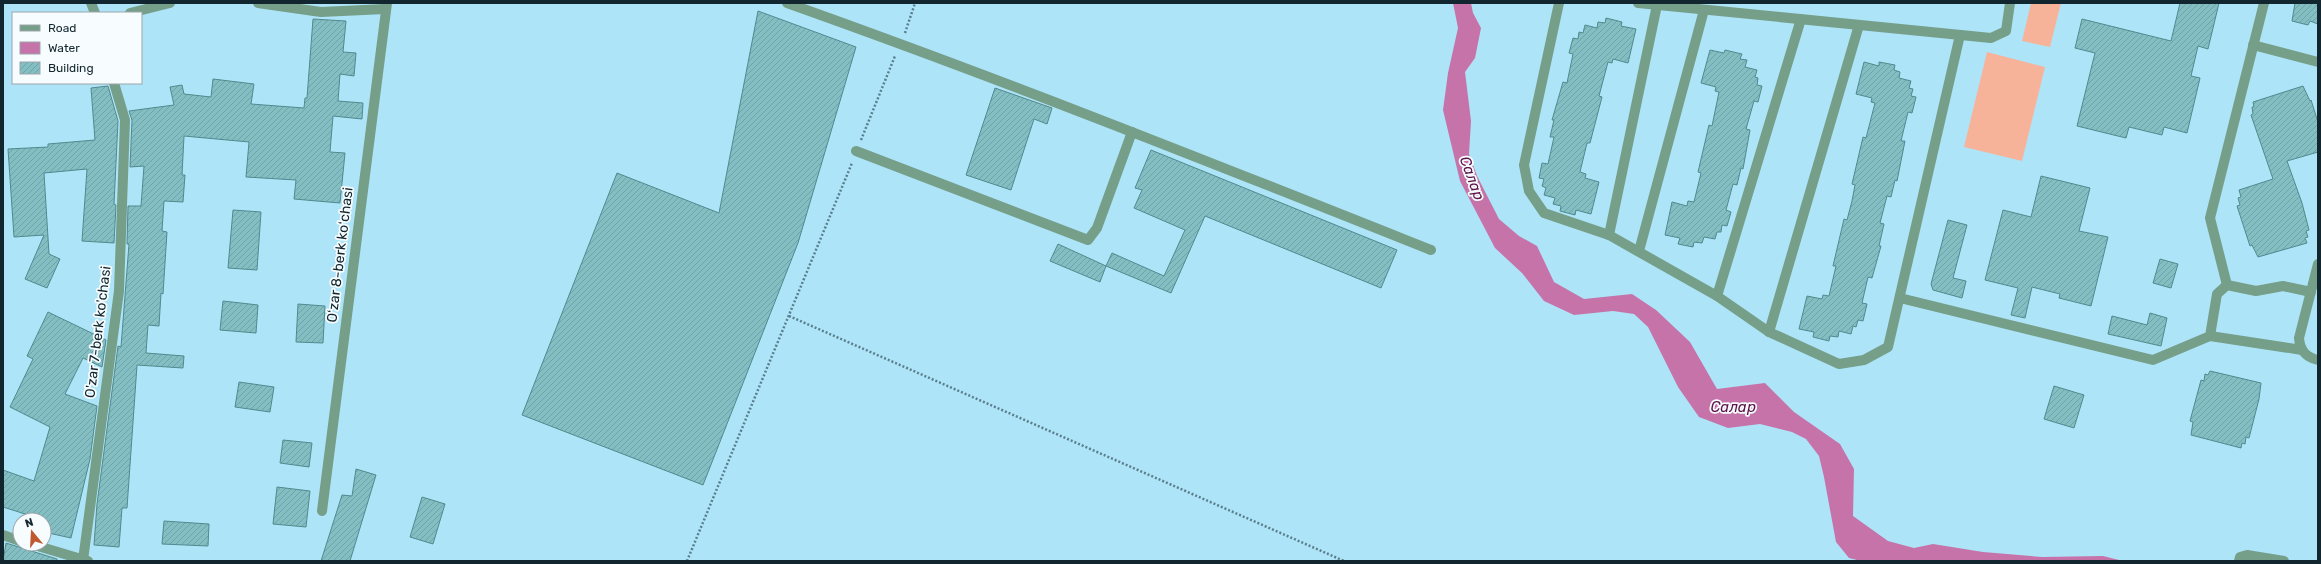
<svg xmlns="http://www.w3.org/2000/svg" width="2321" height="564" viewBox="0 0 2321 564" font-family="Rubik,sans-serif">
  <defs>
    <pattern id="building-hatch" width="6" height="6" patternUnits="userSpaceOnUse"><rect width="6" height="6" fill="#82bec2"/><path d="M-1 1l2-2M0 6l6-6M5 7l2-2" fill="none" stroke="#6fa3a7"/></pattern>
  </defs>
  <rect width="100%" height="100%" fill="#aee4f8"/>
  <g fill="#f7b39a">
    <polygon points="2031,3 2061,3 2050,47 2022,41"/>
    <polygon points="1987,52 2045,67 2022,161 1964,147"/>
  </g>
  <polygon fill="#c673a9" points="1453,3 1471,3 1473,13 1481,28 1475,58 1465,72 1471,121 1469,154 1477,176 1499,219 1519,236 1537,246 1554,282 1584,299 1632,294 1656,310 1690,342 1717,389 1765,383 1794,412 1840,444 1854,469 1853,516 1888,541 1914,548 1933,544 1983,552 2042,557 2103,556 2123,561 1861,561 1849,558 1836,542 1824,477 1819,456 1806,439 1792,432 1760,424 1728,428 1699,417 1678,387 1648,327 1634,314 1613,311 1574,315 1544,301 1522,273 1495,248 1460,181 1443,110 1448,73 1458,28"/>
  <g fill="url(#building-hatch)" stroke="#508a8e">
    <polygon points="2180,3 2219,3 2208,49 2198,46 2191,76 2200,78 2187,133 2164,127 2162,135 2129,127 2126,138 2077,126 2095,53 2075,48 2082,19 2171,41"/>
    <polygon points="2295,3 2318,3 2318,24 2310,21 2308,25 2292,21"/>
    <polygon points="758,11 856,47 798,243 703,485 522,415 617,173 719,213"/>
    <polygon points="1606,18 1622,22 1621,26 1636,29 1628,63 1613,59 1612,63 1608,62 1599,96 1602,97 1590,143 1587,143 1580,172 1586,174 1585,178 1599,182 1591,214 1576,210 1575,215 1560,211 1561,206 1553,204 1555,198 1544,195 1546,188 1542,186 1544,179 1539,178 1542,163 1548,164 1554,137 1550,137 1554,120 1552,120 1563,82 1567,83 1573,54 1569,53 1573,38 1578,39 1579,32 1583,33 1585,25 1597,28 1598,22 1605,23"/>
    <polygon points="313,19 346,21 343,52 356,53 354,76 340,74 338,101 363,103 362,119 333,116 330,152 345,153 340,203 294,199 296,180 246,177 249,142 184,136 182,175 185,175 183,202 164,201 162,231 167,232 163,294 161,293 159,326 148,325 146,353 184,356 183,368 137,365 127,508 122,508 119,547 94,545 97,504 118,346 121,347 129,244 127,244 128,206 141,206 144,166 130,167 132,120 129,111 174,105 170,87 182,85 184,94 211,97 213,79 254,84 251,104 304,108 305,98 307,98"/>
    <polygon points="1710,50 1724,53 1725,50 1742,54 1740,59 1747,60 1745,67 1757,70 1755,77 1758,78 1757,85 1762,86 1758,102 1754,101 1746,129 1750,130 1743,169 1741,168 1737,185 1733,184 1726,210 1731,212 1727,226 1722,225 1721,232 1717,232 1715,239 1704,237 1702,243 1694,242 1693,247 1678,244 1680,238 1665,235 1672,202 1687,206 1688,201 1694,202 1701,173 1698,172 1709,125 1712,126 1719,92 1715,91 1716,87 1701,83"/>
    <polygon points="1864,62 1879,66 1879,62 1895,65 1894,70 1900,72 1899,78 1911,81 1909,88 1913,89 1911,96 1916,97 1912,113 1908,112 1901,141 1905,141 1897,181 1895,180 1891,197 1887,196 1880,223 1884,224 1879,246 1881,246 1872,278 1868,277 1862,303 1867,304 1863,321 1858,320 1856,327 1853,326 1851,334 1839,331 1838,337 1830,336 1829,341 1813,337 1814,332 1799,329 1807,296 1822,299 1823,295 1829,296 1836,266 1833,266 1844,219 1847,220 1852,201 1855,185 1852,184 1863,137 1866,138 1875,103 1871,102 1872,98 1856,94"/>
    <polygon points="108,86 118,121 114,204 116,205 114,243 82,241 87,169 44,173 49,254 60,259 47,288 25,279 44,235 14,237 8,149 48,147 48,144 95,140 91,88"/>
    <polygon points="2303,86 2310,101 2311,100 2318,122 2318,152 2287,161 2302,203 2309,230 2306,231 2308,237 2305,238 2307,243 2258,257 2252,245 2250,246 2237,206 2240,205 2238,198 2241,197 2239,190 2273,179 2251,115 2253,114 2252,107 2254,107 2253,102"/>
    <polygon points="995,88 1052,108 1047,124 1034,119 1011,190 966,175"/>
    <polygon points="1151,150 1397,250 1381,288 1205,216 1171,293 1106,266 1112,253 1164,276 1185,230 1134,208 1142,190 1135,188"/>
    <polygon points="2041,176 2090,188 2079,231 2108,237 2091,306 2059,298 2060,294 2032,287 2025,318 2011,315 2018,288 1985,280 2003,210 2031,217"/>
    <polygon points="233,210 261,212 257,270 228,268"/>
    <polygon points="1948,220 1967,225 1953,278 1966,281 1962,298 1933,290 1931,284"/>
    <polygon points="1058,244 1106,266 1100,282 1050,261"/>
    <polygon points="2160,259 2178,264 2171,288 2153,283"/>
    <polygon points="223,301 258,305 256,333 220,330"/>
    <polygon points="298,304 325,306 323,343 296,342"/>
    <polygon points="48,312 106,340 102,367 83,358 65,394 97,406 90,459 71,538 44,532 44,520 3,507 3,470 34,481 50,427 10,407 33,359 27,356"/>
    <polygon points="2150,313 2167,318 2161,346 2108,334 2112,316 2147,325"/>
    <polygon points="2210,371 2261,383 2259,399 2249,438 2246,437 2245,444 2242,443 2241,448 2191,435 2193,422 2190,421 2201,380 2204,381 2205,374 2208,375"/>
    <polygon points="239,382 274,387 270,412 235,407"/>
    <polygon points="2054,386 2084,395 2074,428 2044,419"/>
    <polygon points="283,440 312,443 309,467 280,463"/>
    <polygon points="356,469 376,475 350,561 321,561 342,495 352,496"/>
    <polygon points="277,487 310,491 306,527 273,524"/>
    <polygon points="422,497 445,504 433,544 410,537"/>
    <polygon points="164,521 209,524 208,546 162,544"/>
    <polygon points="6,543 57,559 57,561 3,561"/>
  </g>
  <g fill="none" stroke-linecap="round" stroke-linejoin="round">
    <g stroke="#5a7f8c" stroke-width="2.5" stroke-dasharray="2 2" stroke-linecap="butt">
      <polyline points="905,33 915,3"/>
      <polyline points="861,140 895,56"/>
      <polyline points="789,316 1344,561"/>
      <polyline points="687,561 852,163"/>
    </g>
    <g stroke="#759f89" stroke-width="10">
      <path d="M 787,3 C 1004,80 1217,165 1431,250"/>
      <polyline points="2264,3 2210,218 2227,285 2256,291 2283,286 2311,292"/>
      <polyline points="2253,45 2318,62"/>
      <polyline points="856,151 1088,240 1097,228 1132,132"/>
      <polyline points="1609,235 1657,5"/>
      <polyline points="1639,251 1704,10"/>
      <polyline points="1717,296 1801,19"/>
      <polyline points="1900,298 2153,360 2210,336 2217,294 2227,285"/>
      <polyline points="1769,332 1859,25"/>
      <polyline points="2210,336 2302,350"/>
      <polyline points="2239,561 2240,557 2247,555 2284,561"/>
    </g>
    <g stroke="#759f89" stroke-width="10">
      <polyline points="91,3 95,13"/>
      <polyline points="258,3 321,12 385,9"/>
      <polyline points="1559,3 1524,165 1529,191 1544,213 1609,235 1717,296 1769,332 1839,364 1864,360 1888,347 1960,35"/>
      <polyline points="1638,3 1991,38 2006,31 2010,3"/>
      <polyline points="130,13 170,3"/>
      <path d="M 2318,264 L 2299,338 C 2300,351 2306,357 2318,360"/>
      <polyline points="322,511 387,3"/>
      <polyline points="3,535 20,541"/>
      <polyline points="31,544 88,561"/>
      <polyline points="83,560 119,291 125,120 114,83"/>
    </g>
  </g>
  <g text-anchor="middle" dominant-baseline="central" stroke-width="3.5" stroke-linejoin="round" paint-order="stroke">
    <g font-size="14" fill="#11262e" stroke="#f7fcfe">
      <text transform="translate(340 255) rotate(-83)">Oʻzar 8-berk koʻchasi</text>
      <text transform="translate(98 332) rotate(-83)">O'zar 7-berk ko'chasi</text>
    </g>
    <g font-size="15" font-style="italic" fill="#5e1349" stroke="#f7fcfe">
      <text transform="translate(1472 178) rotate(70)">Салар</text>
      <text x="1733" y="407">Салар</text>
    </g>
  </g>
  <rect width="2321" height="564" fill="none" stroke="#11262e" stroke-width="8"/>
  <rect x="12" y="12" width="130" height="72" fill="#f7fcfe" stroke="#9ba6ab"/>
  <rect x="20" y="25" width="20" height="6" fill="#759f89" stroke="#9ba6ab"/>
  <text x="48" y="32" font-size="12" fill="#11262e">Road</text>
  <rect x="20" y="42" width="20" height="12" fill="#c673a9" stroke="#9ba6ab"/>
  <text x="48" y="52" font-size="12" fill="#11262e">Water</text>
  <rect x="20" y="62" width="20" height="12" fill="url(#building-hatch)" stroke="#9ba6ab"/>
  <text x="48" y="72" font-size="12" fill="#11262e">Building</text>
  <g transform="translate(32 532) rotate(342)"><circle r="19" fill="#f7fcfe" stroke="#9ba6ab"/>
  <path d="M0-3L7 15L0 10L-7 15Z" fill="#c0592e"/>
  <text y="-6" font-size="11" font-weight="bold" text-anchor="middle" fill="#11262e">N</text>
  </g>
</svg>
